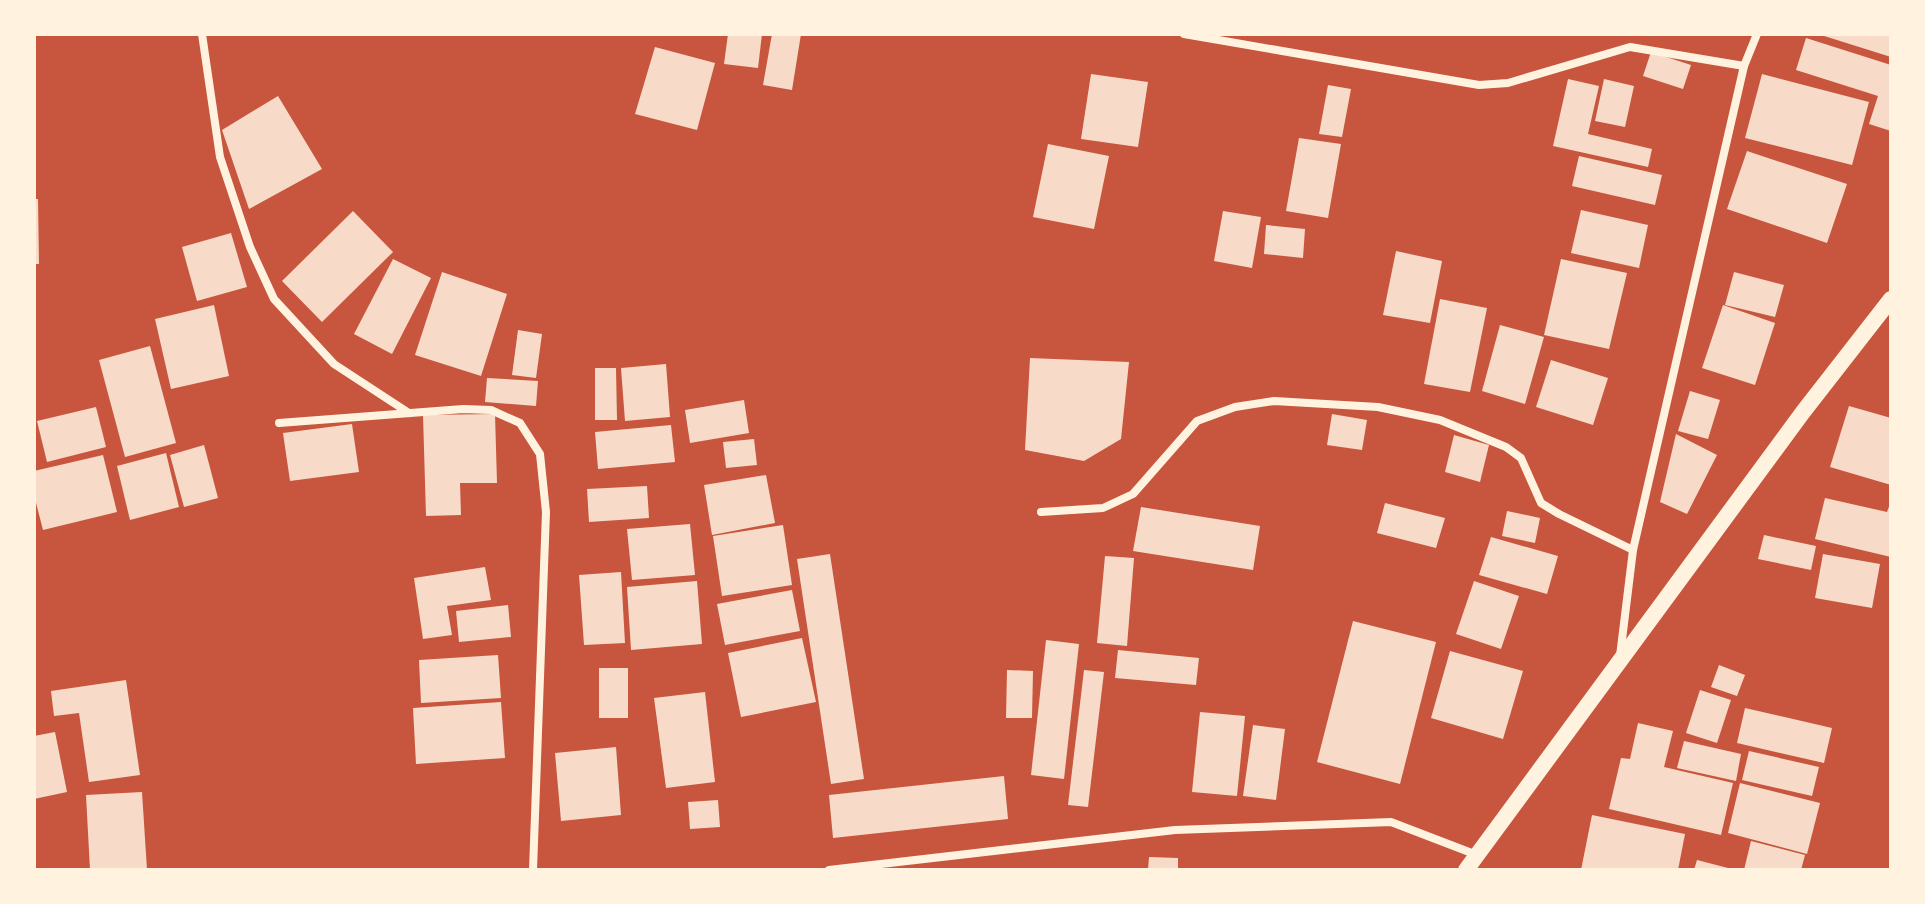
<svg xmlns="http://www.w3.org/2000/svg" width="1925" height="904" viewBox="0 0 1925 904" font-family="'Fira Sans',sans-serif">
  <rect width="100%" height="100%" fill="#c8553d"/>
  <g fill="#f7dbc8">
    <polygon points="728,34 762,34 758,68 724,64"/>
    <polygon points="772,34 801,34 792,90 763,85"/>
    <polygon points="1821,34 1891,34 1891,57 1821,35"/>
    <polygon points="1806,38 1891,65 1891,131 1869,124 1878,96 1796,70"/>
    <polygon points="655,47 715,63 697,130 635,114"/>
    <polygon points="1651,52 1691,65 1683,89 1643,76"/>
    <polygon points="1091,74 1148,82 1138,147 1081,139"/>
    <polygon points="1762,74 1869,102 1852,165 1745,138"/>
    <polygon points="1568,79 1599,86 1588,134 1652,149 1648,167 1553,146"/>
    <polygon points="1604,79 1634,86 1625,127 1595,121"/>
    <polygon points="1328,85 1351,89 1342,137 1319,134"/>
    <polygon points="278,96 322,169 249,209 222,130"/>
    <polygon points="1299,138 1341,144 1328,218 1286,211"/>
    <polygon points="1048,144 1109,156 1094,229 1033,217"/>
    <polygon points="1747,151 1847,184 1827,243 1727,209"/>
    <polygon points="1579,156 1662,175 1655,205 1572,186"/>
    <polygon points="34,199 38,199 39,264 34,264"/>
    <polygon points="1581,210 1648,225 1639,268 1571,253"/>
    <polygon points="353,211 393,252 322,322 282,281"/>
    <polygon points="1223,211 1261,217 1252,268 1214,261"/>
    <polygon points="1266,225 1305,229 1303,258 1264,254"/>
    <polygon points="231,233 247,287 197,301 182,247"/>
    <polygon points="1396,251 1442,261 1430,323 1383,315"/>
    <polygon points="393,259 431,278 392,354 354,334"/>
    <polygon points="1561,259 1627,273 1609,349 1544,335"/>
    <polygon points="442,272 507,294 481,376 415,355"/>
    <polygon points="1734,272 1784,285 1775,317 1725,305"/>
    <polygon points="1440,299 1487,308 1470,392 1424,384"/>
    <polygon points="214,305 229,376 171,389 155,319"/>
    <polygon points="1723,305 1775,323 1755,385 1702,368"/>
    <polygon points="1500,325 1544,337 1525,404 1482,391"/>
    <polygon points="518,330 542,334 536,378 512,375"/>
    <polygon points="150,346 176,443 125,457 99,360"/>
    <polygon points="1030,358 1129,362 1121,439 1084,461 1025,450"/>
    <polygon points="1551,360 1608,378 1593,425 1536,407"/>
    <polygon points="666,364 670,417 625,421 621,368"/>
    <polygon points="595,368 616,368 617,420 595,420"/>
    <polygon points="487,378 538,381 536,406 485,402"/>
    <polygon points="1690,391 1720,400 1708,439 1678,431"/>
    <polygon points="744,400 749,433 690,443 685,410"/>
    <polygon points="1849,406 1891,418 1891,485 1830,467"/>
    <polygon points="96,407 106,447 47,462 37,421"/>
    <polygon points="495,414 497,483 460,483 461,515 426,516 423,415"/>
    <polygon points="1332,414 1367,420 1362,450 1327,445"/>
    <polygon points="352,424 359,472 290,481 283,433"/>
    <polygon points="671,425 675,462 598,469 595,432"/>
    <polygon points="1676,434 1717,455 1687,514 1660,502"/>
    <polygon points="1454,435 1489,445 1480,482 1445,472"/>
    <polygon points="754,439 757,465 726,468 723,442"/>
    <polygon points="204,445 218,498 184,507 170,455"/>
    <polygon points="166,453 179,507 130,520 117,466"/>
    <polygon points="103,455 117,512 43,530 34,495 34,471"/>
    <polygon points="766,475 775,523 712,535 704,485"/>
    <polygon points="647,486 649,518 589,522 587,489"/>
    <polygon points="1825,498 1887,512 1891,501 1891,557 1815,539"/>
    <polygon points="1385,503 1445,518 1436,548 1377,533"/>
    <polygon points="1141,507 1260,526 1253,570 1133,551"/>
    <polygon points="1507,511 1540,518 1535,543 1502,536"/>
    <polygon points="690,524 695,575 632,580 627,529"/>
    <polygon points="783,525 792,585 722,596 713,536"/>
    <polygon points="1764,535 1816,546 1811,570 1758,559"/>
    <polygon points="1491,537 1558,556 1547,594 1479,575"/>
    <polygon points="830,554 864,779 831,784 797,559"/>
    <polygon points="1823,554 1880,564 1872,608 1815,598"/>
    <polygon points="1105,556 1134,558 1127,646 1097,643"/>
    <polygon points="485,567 491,600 447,606 452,635 423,639 414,578"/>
    <polygon points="621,572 625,643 584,645 579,575"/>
    <polygon points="697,581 702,644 631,650 627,587"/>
    <polygon points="1474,581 1519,596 1501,649 1456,634"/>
    <polygon points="792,590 800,631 725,645 717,604"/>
    <polygon points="508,605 511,637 459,642 456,611"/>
    <polygon points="1353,621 1436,642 1400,784 1317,762"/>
    <polygon points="802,638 816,702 741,717 728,653"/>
    <polygon points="1046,640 1079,644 1064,779 1031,775"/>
    <polygon points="1118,650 1199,658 1196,685 1115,678"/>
    <polygon points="1450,651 1523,671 1503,739 1431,718"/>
    <polygon points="498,655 501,698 421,703 419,660"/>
    <polygon points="1719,665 1745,675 1737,696 1711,687"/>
    <rect x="599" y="668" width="29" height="50"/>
    <polygon points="1007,670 1033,671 1032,718 1006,718"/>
    <polygon points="1084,670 1104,672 1088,807 1068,805"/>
    <polygon points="126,680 140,775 89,782 79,713 54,716 51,691"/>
    <polygon points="1700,690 1731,700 1717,743 1686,733"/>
    <polygon points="705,692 715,782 666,788 654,698"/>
    <polygon points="501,702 505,758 416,764 413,708"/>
    <polygon points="1745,708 1832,728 1824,763 1737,743"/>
    <polygon points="1200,712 1245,716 1237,796 1192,792"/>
    <polygon points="1638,723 1673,731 1664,767 1733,783 1721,835 1609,809 1621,758 1630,759"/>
    <polygon points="1253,725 1285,729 1276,800 1243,796"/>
    <polygon points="55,732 67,792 34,799 34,736"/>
    <polygon points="1684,741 1741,754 1736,781 1677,768"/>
    <polygon points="616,747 621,815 561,821 555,753"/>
    <polygon points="1749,751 1819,767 1812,796 1742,780"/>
    <polygon points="1004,776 1008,819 833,838 829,795"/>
    <polygon points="1740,783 1820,803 1807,854 1728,833"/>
    <polygon points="142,792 147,870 90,870 86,795"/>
    <polygon points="718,800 720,827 690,829 688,802"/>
    <polygon points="1592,815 1685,834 1678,870 1581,870"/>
    <polygon points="1751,841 1805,855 1801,870 1744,870"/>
    <polygon points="1149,857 1178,858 1178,870 1148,870"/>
    <polygon points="1697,860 1732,869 1732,870 1694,870"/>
  </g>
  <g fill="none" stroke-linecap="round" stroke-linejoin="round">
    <g stroke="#fff3e0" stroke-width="8">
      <polyline points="202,34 220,157 250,247 274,299 334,364 409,413"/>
      <polyline points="1184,34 1479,85 1508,83 1630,47 1744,66 1757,34"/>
      <polyline points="279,423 463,409 491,410 520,423 540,454 546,512 533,870"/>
      <polyline points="1041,512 1103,508 1133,494 1197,421 1235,407 1274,401 1378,407 1440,420 1506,447 1521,458 1541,503 1559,514 1633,550"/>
      <polyline points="1620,656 1633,550 1744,66"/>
      <polyline points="829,870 1175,830 1391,822 1477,855 1476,858"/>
    </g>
    <polyline stroke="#fff3e0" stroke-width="16" points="1466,870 1803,412 1891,299"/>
  </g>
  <rect width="1925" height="904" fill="none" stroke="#fff3e0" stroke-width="72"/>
</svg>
